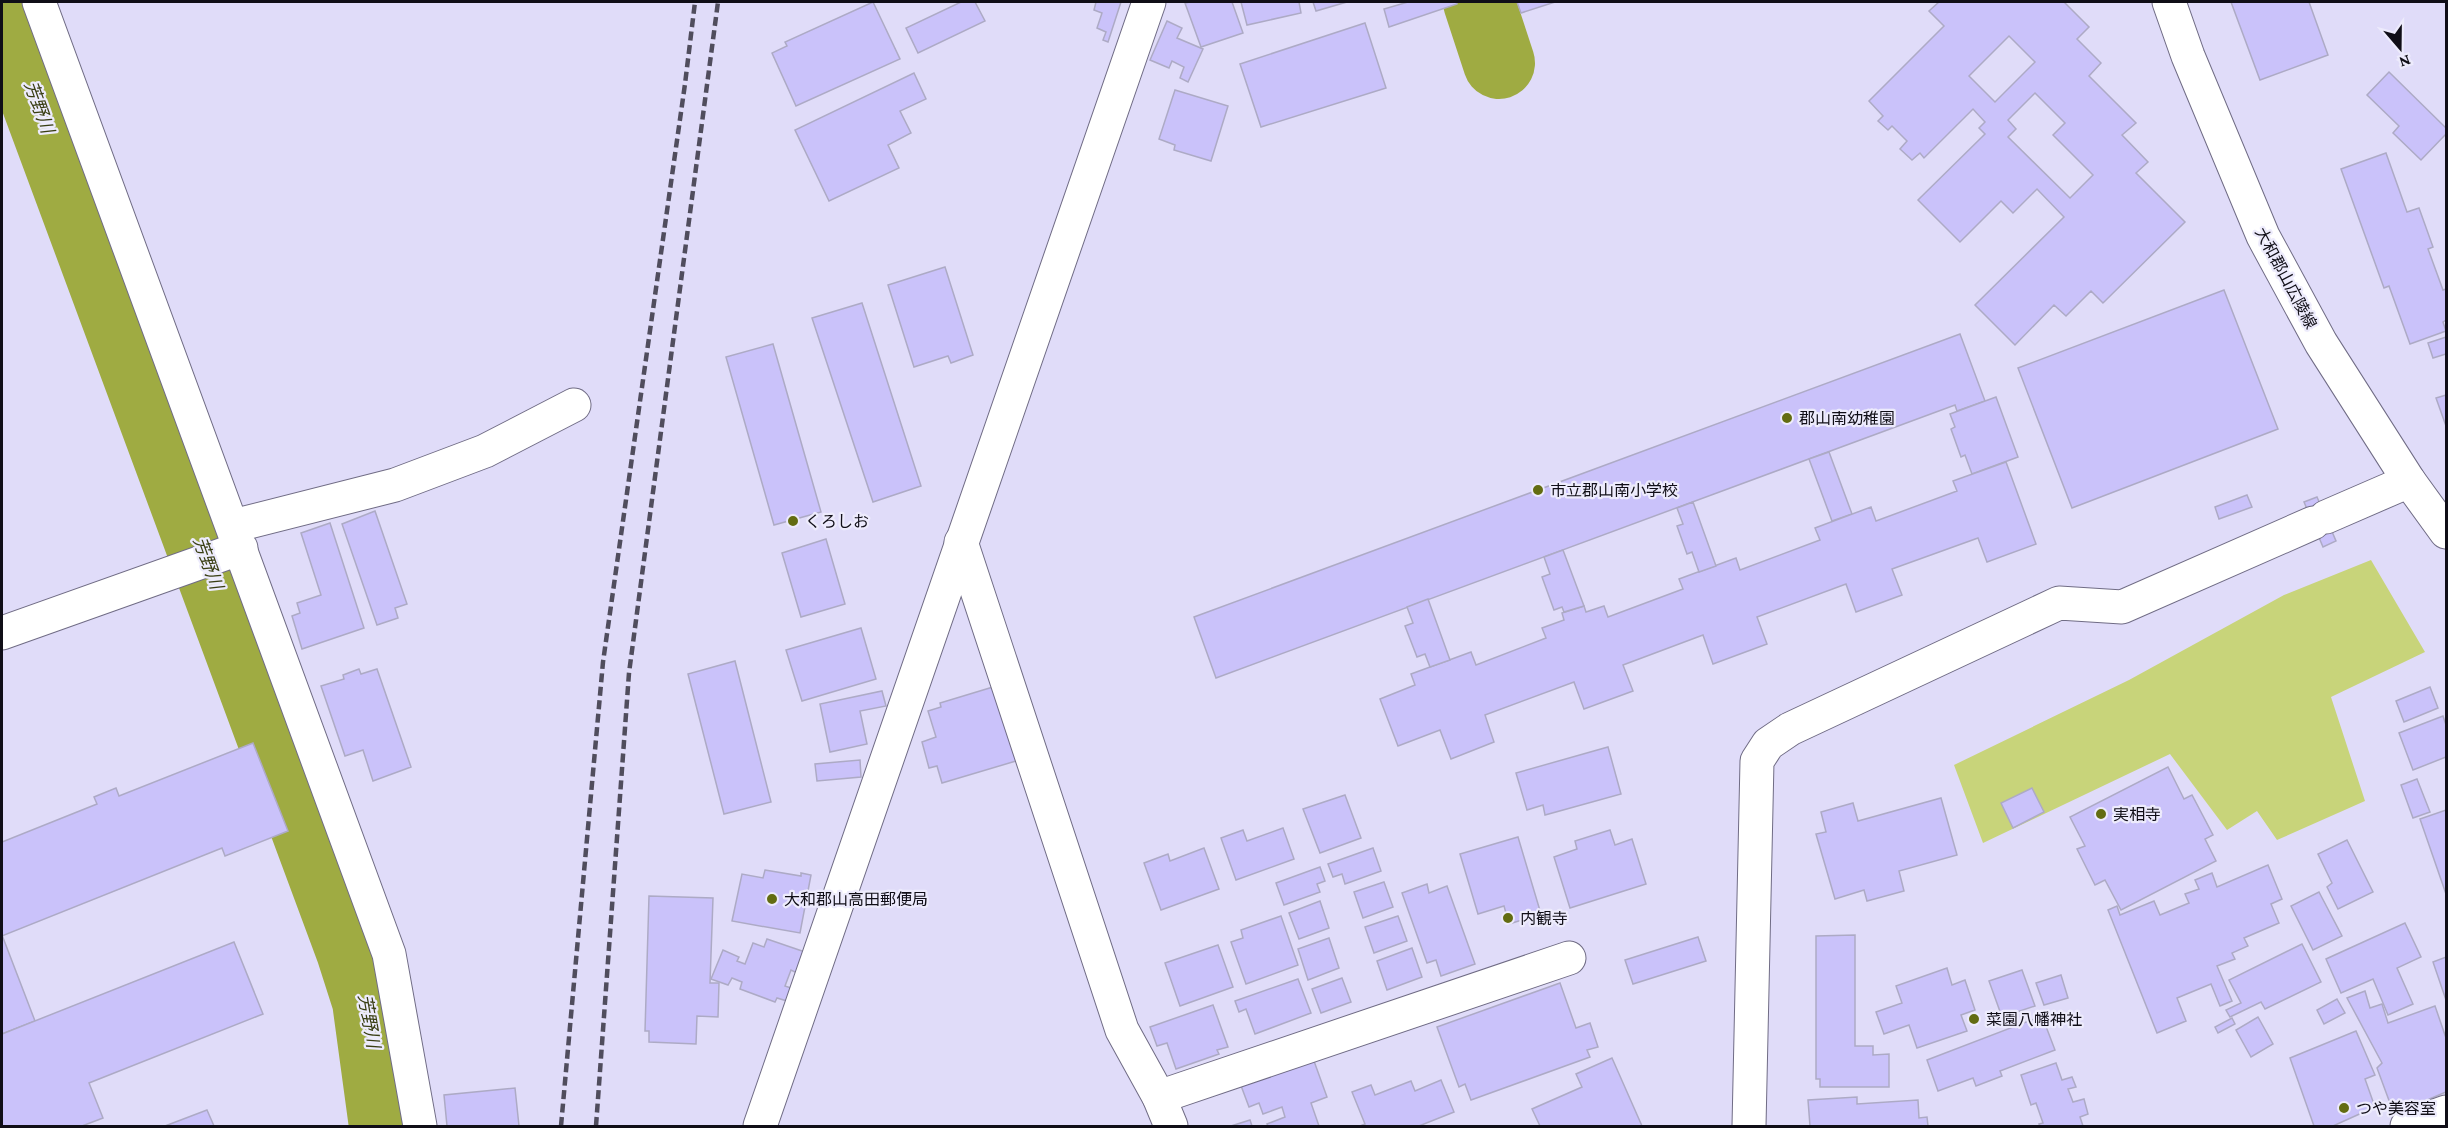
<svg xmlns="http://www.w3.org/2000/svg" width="2448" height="1128" viewBox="0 0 2448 1128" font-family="'Crimson Pro','Noto Sans JP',serif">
  <rect width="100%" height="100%" fill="#e0dcf9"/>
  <polygon fill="#c8d47a" points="2371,560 2425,652 2331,697 2365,801 2277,840 2257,811 2227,830 2170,754 1983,843 1954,765 2129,680 2284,595"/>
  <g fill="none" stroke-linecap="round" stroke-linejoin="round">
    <g stroke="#9fab42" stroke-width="72">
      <polyline points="1479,2 1499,63"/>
      <polyline points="2,7 352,951 368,1001 385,1126"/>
    </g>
  </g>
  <g fill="#cac2fa" stroke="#adaac5" stroke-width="1.5" fill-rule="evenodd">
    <polygon points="873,2 900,59 796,106 772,53 787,46 785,42"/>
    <polygon points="961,2 975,2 985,21 918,53 906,28"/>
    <polygon points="1096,2 1121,2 1108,42 1103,40 1106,32 1097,28 1102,13 1094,10"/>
    <polygon points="1190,2 1232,2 1243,33 1201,47 1185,3"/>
    <polygon points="1241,2 1299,2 1301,13 1247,25"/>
    <polygon points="1313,2 1347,2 1316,11"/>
    <polygon points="1408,2 1457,2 1457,4 1389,27 1384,9"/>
    <polygon points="1517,2 1555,2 1521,13"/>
    <path d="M 1939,2 L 2064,2 L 2089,27 L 2077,39 L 2101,63 L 2089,76 L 2136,123 L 2122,135 L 2148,162 L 2136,173 L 2185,222 L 2103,303 L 2091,291 L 2066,316 L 2054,305 L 2015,345 L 1975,305 L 2064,217 L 2037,189 L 2013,213 L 2001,201 L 1960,242 L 1918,200 L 1985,134 L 1979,128 L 1985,122 L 1973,109 L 1924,158 L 1920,153 L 1912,160 L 1900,149 L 1907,141 L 1892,126 L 1888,130 L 1878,121 L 1883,116 L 1869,101 L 1944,26 L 1929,11 ZM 2009,36 L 2035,62 L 1995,102 L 1969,76 ZM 2035,93 L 2065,123 L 2053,135 L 2093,175 L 2070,198 L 2008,137 L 2016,129 L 2008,120 Z"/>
    <polygon points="2231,2 2309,2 2328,55 2260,80"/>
    <polygon points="1167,21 1182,28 1177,38 1203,49 1188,82 1180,78 1184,67 1172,61 1169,68 1150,60"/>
    <polygon points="1365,23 1386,88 1261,127 1240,64"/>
    <polygon points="2389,72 2446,128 2446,134 2421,160 2393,133 2399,126 2367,95"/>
    <polygon points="914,73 926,99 900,111 911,133 888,145 899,168 829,201 795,130"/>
    <polygon points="1175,90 1228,106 1211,161 1174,150 1175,145 1159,139"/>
    <polygon points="2386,153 2407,212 2419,208 2433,247 2428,249 2443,290 2446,289 2446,320 2443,322 2446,331 2410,344 2389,286 2384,288 2341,169"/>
    <polygon points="945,267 973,355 951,363 948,356 914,367 888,285"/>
    <polygon points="2224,290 2278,429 2072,508 2018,368"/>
    <polygon points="862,303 921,486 873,502 812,318"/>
    <polygon points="1960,334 1985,401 1957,411 1955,405 1216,678 1194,617"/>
    <polygon points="2446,337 2446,354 2433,358 2428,343"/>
    <polygon points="773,344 821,512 774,525 726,357"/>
    <polygon points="2446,395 2446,426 2436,398"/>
    <polygon points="1996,397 2018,457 1972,474 1965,455 1961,457 1951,429 1955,427 1950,414"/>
    <polygon points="1829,452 1852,514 1832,521 1809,459"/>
    <polygon points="2006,462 2036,544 1987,562 1978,538 1892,569 1902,595 1856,612 1846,584 1757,617 1767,644 1713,664 1703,635 1623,665 1633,691 1584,709 1574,682 1485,715 1494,742 1451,759 1440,730 1398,746 1380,699 1415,685 1411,674 1471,652 1476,665 1546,638 1542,628 1564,620 1562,613 1584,606 1586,612 1604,606 1608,617 1683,589 1679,579 1736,558 1740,570 1820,540 1815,528 1871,507 1876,521 1957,491 1953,481"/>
    <polygon points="2247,495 2252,507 2219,519 2215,507"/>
    <polygon points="2317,497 2336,541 2323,547 2304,502"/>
    <polygon points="1693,502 1716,566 1699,572 1692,552 1687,554 1677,526 1683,524 1677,508"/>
    <polygon points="375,511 407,604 395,608 398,618 377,625 342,524"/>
    <polygon points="330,523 364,628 302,649 292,616 300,613 297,603 321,595 301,533"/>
    <polygon points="826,539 845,604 801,617 782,553"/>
    <polygon points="1563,550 1584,606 1564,612 1562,607 1554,610 1542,577 1550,574 1544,557"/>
    <polygon points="1428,599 1450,660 1430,667 1425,654 1417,657 1405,626 1413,623 1407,607"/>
    <polygon points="861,628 876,679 802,701 786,650"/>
    <polygon points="735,661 771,802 724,814 688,674"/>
    <polygon points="359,669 361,674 377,669 411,767 373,781 363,750 345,756 321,686 344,679 343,675"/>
    <polygon points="993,687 1016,761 942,783 937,766 929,768 922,742 936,737 928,711 941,707 940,703"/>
    <polygon points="2430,687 2438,708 2404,722 2396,701"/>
    <polygon points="882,691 886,706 860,711 867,744 830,752 820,704"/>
    <polygon points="2443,716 2446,725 2446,757 2413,770 2399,733"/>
    <polygon points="253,743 288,831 225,856 222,848 2,936 2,842 97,804 94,797 116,788 119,796"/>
    <polygon points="1608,747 1621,794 1545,815 1543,805 1527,810 1516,773"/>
    <polygon points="860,760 861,777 817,781 815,764"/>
    <polygon points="2168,767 2184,799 2192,795 2213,835 2205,839 2216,861 2121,910 2105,880 2095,885 2077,849 2085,846 2070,817"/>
    <polygon points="2417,779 2430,812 2413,818 2401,785"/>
    <polygon points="2032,788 2044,812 2013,828 2001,803"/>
    <polygon points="1345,795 1361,838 1320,853 1303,809"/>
    <polygon points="1941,798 1957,855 1899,871 1904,891 1867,901 1864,890 1835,899 1816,834 1826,832 1821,812 1853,803 1858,821"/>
    <polygon points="2446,810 2446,894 2420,819"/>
    <polygon points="1283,828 1294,859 1236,880 1221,838 1243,830 1247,841"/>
    <polygon points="1610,830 1615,845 1632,839 1646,884 1570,908 1554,857 1577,849 1575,841"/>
    <polygon points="1518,837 1541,914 1509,924 1504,906 1478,914 1460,854"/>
    <polygon points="2347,840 2373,892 2338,909 2327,887 2332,883 2318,854"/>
    <polygon points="1204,848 1219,889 1161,910 1144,863 1168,854 1170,861"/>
    <polygon points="1373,848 1381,871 1345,884 1342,874 1333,877 1328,864"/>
    <polygon points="2268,865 2282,899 2271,904 2279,923 2244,938 2248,946 2232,953 2235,959 2217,966 2232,1001 2220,1006 2211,984 2177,998 2186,1021 2157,1033 2108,910 2117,906 2120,915 2154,901 2160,915 2189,903 2185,894 2199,889 2195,880 2212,873 2217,887"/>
    <polygon points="1320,867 1325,881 1317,884 1320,892 1284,905 1276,883"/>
    <polygon points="765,870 801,876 801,873 811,875 800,933 732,921 742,874 763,878"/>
    <polygon points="1384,882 1393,907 1363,918 1354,892"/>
    <polygon points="1427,884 1429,893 1447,886 1475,964 1441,976 1436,960 1427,963 1402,893"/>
    <polygon points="2319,892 2342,936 2313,950 2291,906"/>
    <polygon points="649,896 713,898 710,983 719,983 718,1017 697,1016 696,1044 649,1042 649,1031 645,1031"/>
    <polygon points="1320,901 1329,928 1299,939 1289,913"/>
    <polygon points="1281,916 1298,965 1246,984 1231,942 1243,938 1241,930"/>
    <polygon points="1398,916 1407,941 1374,953 1365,927"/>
    <polygon points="2405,923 2421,957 2397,968 2413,1004 2388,1015 2373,979 2341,993 2326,959"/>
    <polygon points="2,935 35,1021 2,1034"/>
    <polygon points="1855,935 1855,1046 1873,1046 1873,1055 1889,1054 1889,1087 1820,1087 1820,1079 1816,1079 1816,936"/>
    <polygon points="1698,937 1706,961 1633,984 1625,960"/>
    <polygon points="1329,938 1339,968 1308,980 1298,949"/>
    <polygon points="767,939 805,952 797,973 791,970 785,986 791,988 787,1001 777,998 775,1002 740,989 742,982 732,978 728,985 711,979 723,950 739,957 737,961 745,964 753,943 764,947"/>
    <polygon points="234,942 263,1014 89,1083 103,1118 82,1126 2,1126 2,1034"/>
    <polygon points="2302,944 2321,982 2265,1009 2261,1002 2230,1017 2226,1010 2241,1003 2229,980"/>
    <polygon points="1218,945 1233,987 1180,1006 1165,963"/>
    <polygon points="1412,948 1422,977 1387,990 1377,961"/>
    <polygon points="2446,957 2446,1000 2433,962"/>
    <polygon points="1947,968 1952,985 1965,980 1975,1010 1961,1015 1967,1031 1917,1048 1909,1025 1884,1034 1876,1012 1902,1003 1896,986"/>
    <polygon points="2022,970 2035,1006 2002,1017 1989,981"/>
    <polygon points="2061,975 2068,998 2044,1005 2036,983"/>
    <polygon points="1342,978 1351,1002 1321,1013 1312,989"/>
    <polygon points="1298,979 1311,1013 1255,1034 1246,1009 1239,1012 1235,1001"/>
    <polygon points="1560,983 1576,1028 1590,1023 1598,1047 1587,1050 1590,1057 1471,1100 1465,1084 1459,1087 1437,1027"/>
    <polygon points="2365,991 2370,1008 2382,1004 2388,1023 2435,1006 2446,1038 2446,1092 2394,1114 2377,1068 2382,1063 2347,998"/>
    <polygon points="2337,999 2345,1013 2324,1024 2317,1010"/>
    <polygon points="1213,1005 1228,1047 1217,1050 1219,1054 1176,1069 1167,1043 1157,1046 1150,1027"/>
    <polygon points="2042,1016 2055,1050 2000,1071 2002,1076 1976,1086 1973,1078 1938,1091 1927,1060"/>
    <polygon points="2258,1017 2273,1044 2251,1057 2236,1030"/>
    <polygon points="2232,1018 2235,1024 2218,1033 2215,1027"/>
    <polygon points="2356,1031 2375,1075 2365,1079 2375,1107 2333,1126 2314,1126 2290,1058"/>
    <polygon points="1310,1050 1327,1097 1311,1103 1319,1126 1268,1126 1267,1124 1285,1117 1282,1107 1263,1114 1259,1103 1249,1107 1237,1075"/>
    <polygon points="1612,1058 1642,1126 1540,1126 1532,1109 1582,1087 1576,1074"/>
    <polygon points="2056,1063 2062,1080 2072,1077 2076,1087 2068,1089 2073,1102 2084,1099 2088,1114 2080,1117 2083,1126 2040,1126 2039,1124 2043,1123 2036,1103 2031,1105 2021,1075"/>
    <polygon points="1441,1080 1454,1112 1419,1126 1360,1126 1365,1124 1352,1092 1371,1085 1375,1095 1411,1081 1415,1091"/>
    <polygon points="515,1088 519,1126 447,1126 444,1095"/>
    <polygon points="1857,1097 1857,1104 1918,1100 1919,1118 1927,1117 1928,1126 1810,1126 1808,1100"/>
    <polygon points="207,1110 214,1126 165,1126"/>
    <polygon points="1250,1120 1252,1126 1231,1126"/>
  </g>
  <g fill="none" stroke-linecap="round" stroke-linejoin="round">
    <defs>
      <g id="minor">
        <polyline points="39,2 389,954 420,1126"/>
        <polyline points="2326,517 2409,481"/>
        <polyline points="233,526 395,485 485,451 574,405"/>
        <polyline points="961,542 1122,1030 1159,1097 1171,1126"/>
        <polyline points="2,633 241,548"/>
        <polyline points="1159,1097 1569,958"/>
        <polyline points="760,1126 1149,2"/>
        <polyline points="1749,1126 1757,761 1768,744 1790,729 2059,603 2122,607 2313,523"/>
      </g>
      <g id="major">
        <polyline points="2169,2 2188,56 2263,236 2321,343 2409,481 2446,532"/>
        <polyline points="2407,1126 2446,1112"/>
      </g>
    </defs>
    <use href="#minor" stroke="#706c85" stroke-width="35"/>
    <use href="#major" stroke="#706c85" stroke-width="35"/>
    <use href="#minor" stroke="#fff" stroke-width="33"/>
    <use href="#major" stroke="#fff" stroke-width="33"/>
    <g stroke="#504d5d" stroke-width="4.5" stroke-dasharray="9 4.5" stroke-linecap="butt">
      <polyline points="561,1126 603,662 685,84 695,2"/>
      <polyline points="596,1126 629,673 718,2"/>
    </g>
  </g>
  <g fill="#636c12" stroke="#edebfc" stroke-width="2">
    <circle cx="1787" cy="418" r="6"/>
    <circle cx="1538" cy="490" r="6"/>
    <circle cx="793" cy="521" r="6"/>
    <circle cx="2101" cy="814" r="6"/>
    <circle cx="772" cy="899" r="6"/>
    <circle cx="1508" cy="918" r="6"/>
    <circle cx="1974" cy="1019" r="6"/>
    <circle cx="2344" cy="1108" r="6"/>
  </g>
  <g text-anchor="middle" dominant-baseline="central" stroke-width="4.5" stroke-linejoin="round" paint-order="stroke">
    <g font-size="16" fill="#100e17" stroke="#edebfc">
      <text transform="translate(2286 278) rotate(62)">大和郡山広陵線</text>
    </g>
    <g font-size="16" fill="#100e17" stroke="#edebfc" text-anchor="start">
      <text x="1799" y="418">郡山南幼稚園</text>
      <text x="1550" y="490">市立郡山南小学校</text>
      <text x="805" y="521">くろしお</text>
      <text x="2113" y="814">実相寺</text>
      <text x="784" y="899">大和郡山高田郵便局</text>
      <text x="1520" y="918">内観寺</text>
      <text x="1986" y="1019">菜園八幡神社</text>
      <text x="2356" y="1108">つや美容室</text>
    </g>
    <g font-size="18" font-style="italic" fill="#393e13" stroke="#edebfc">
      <text transform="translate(39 107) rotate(70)">芳野川</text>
      <text transform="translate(208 563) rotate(70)">芳野川</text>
      <text transform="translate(369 1021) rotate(80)">芳野川</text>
    </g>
  </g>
  <rect width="2448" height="1128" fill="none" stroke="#100e17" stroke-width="6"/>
  <g transform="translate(2400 48) rotate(160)" stroke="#edebfc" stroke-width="4.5" paint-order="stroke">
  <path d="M0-4.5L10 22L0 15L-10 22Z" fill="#100e17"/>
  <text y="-9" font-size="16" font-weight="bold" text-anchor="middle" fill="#100e17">N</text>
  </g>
</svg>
